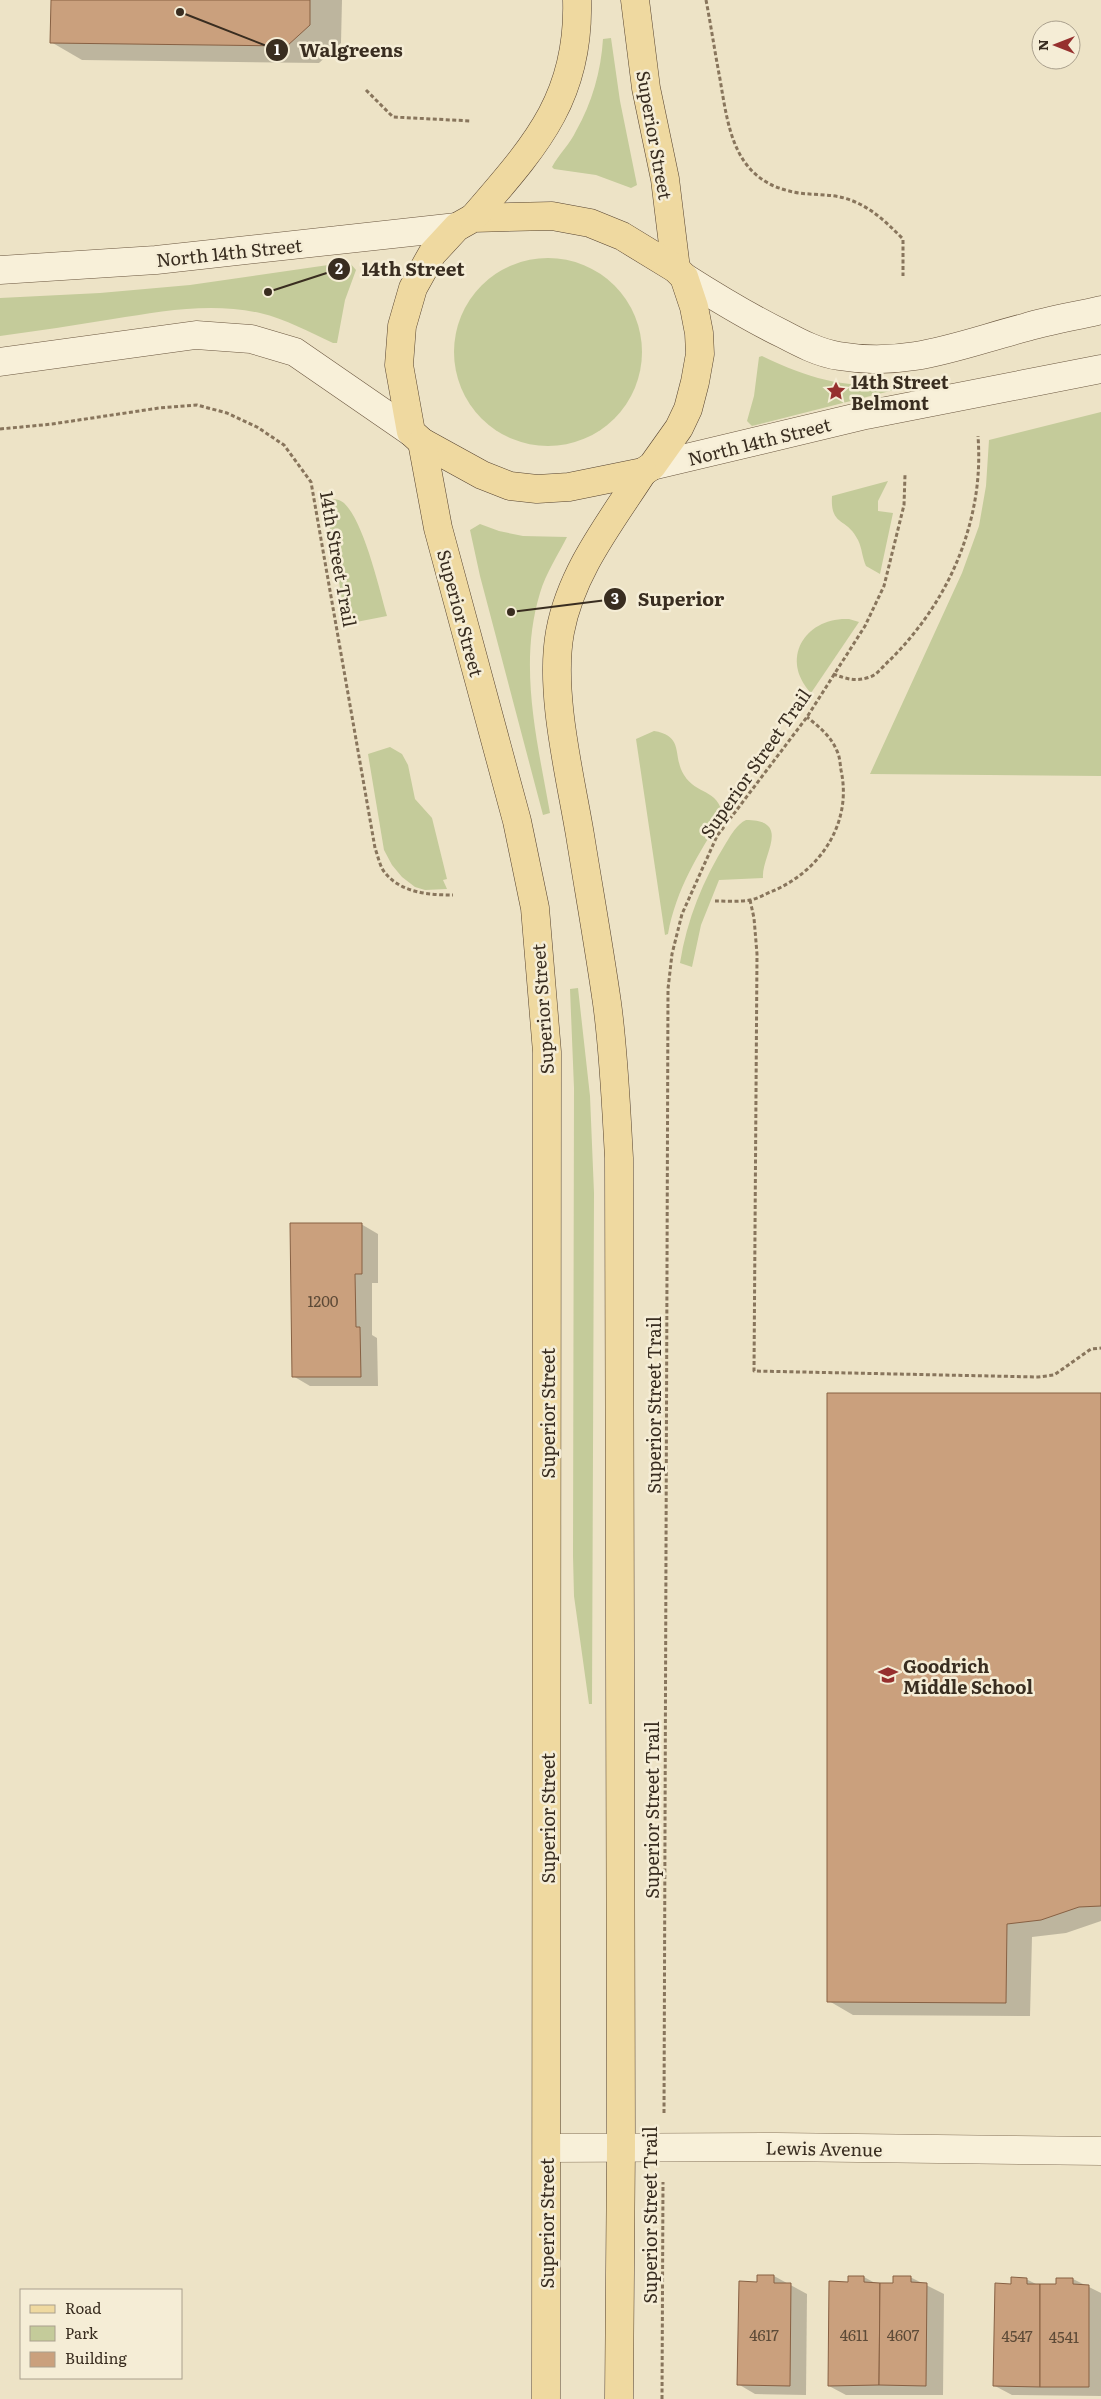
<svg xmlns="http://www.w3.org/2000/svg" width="1101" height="2399" viewBox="0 0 1101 2399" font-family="Literata,serif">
  <rect width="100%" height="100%" fill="#ede3c6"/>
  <g fill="#c4cb9a">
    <path d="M 611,38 L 620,101 L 637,185 L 631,188 L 596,175 L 554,169 L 552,167 C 559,154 570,144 576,131 C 592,103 601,71 603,39 Z"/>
    <circle cx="548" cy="352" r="94"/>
    <path d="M 349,262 L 356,270 L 345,300 L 337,343 L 333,343 C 309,332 286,319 260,313 C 211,302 162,311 113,319 C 75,325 38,331 0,336 L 0,298 L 100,293 L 190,285 Z"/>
    <path d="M 762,356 C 814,381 844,387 902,386 L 902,388 L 752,426 L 747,421 L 754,396 L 759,357 Z"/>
    <polygon points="1101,412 1101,776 870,774 962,573 979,526 986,486 989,440"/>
    <path d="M 888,481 L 878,501 L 878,511 L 893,513 L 880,574 L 866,566 C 862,557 862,548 858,540 C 847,517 830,527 832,496 Z"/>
    <path d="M 329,499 C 335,499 339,499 344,503 C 364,522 379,588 387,616 L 346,624 L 327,510 Z"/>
    <path d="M 480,524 L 499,531 L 523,536 L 567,537 C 558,555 546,573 540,593 C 518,665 537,740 550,813 L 543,815 L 480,576 L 470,530 Z"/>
    <path d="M 849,619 L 859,622 L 811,693 C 779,659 805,617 849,619 Z"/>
    <path d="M 654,731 C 685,736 672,756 684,775 C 696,795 718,788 723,816 C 698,853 676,890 668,934 L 665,935 L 636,739 Z"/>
    <polygon points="390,747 402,754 408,765 415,799 432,818 447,879 443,880 447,889 425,890 415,887 402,877 392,865 384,850 368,754"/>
    <path d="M 746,820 C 793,820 761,856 763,878 L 719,880 L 701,925 L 692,967 L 680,963 C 687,919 703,880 726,843 C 731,835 737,824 746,820 Z"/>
    <polygon points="578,988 590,1096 594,1193 592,1704 589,1704 574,1596 573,1556 574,1088 570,989"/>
  </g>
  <g fill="#0003">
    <polygon points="52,0 342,0 341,43 319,63 82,60 51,42"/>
    <polygon points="361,1224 378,1234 378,1283 372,1283 372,1335 377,1338 378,1386 310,1386 293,1376"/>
    <polygon points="1101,1395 1101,1921 1066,1933 1032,1937 1030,2016 853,2015 829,2001"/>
    <polygon points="774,2276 807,2294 806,2395 755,2394 738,2384 758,2283"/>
    <polygon points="849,2277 864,2277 875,2283 895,2284 910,2277 944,2294 943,2395 846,2395 829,2386"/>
    <polygon points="1026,2279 1038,2285 1058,2285 1073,2279 1101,2293 1101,2396 1012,2395 995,2386 1012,2285"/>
  </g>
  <g fill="#caa07d" stroke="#876043">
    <polygon points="51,0 310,0 310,25 287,46 50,43"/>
    <polygon points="290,1223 362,1223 362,1274 355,1274 356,1327 360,1327 361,1377 292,1377"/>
    <polygon points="827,1393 1101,1393 1101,1906 1079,1907 1041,1920 1007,1924 1006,2003 827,2002"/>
    <polygon points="757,2275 774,2275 774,2283 791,2283 790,2386 737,2385 739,2281 757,2282"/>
    <polygon points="848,2276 864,2276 864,2282 880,2283 879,2385 828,2386 829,2281 848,2282"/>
    <polygon points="893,2276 911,2276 911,2282 927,2283 926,2386 879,2385 880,2283 893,2283"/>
    <polygon points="1011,2277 1027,2278 1027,2284 1040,2284 1040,2387 993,2386 995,2283 1011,2284"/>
    <polygon points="1056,2278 1073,2278 1073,2284 1089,2285 1089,2387 1040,2387 1040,2284 1056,2284"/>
  </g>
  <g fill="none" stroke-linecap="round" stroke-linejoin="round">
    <defs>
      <polyline id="street" points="547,2148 777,2147 1101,2151"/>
      <g id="secondary">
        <polyline points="0,270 156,260 457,227"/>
        <path d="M 684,277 C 717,298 748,317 783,334 C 800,343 819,353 839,356 C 909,368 961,344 1027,327 C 1051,320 1076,316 1101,310"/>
        <polyline points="0,362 196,335 251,339 295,352 411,432"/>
        <polyline points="652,466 866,415 1101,369"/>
      </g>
      <g id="primary">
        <polyline points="635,0 646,88 665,179 676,269"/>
        <polygon points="552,216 590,223 622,236 676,269 684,277 694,307 699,333 700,354 695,382 688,409 679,428 652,466 643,472 569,487 537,489 510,486 482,475 422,442 411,432 399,365 402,326 413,288 432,254 457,227 473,218"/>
        <path d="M 473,218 C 534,147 580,99 577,0"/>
        <polyline points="422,442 438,528 517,821 535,908 547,1052 546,2399"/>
        <path d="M 619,2399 L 621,2147 L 619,1158 C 616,1106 614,1054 607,1003 C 599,947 589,891 580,835 C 570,775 549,692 560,632 C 571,572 610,523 643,472"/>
      </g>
    </defs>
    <use href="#street" stroke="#88755c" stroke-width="29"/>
    <use href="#secondary" stroke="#6a563f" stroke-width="29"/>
    <use href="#primary" stroke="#564330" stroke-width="29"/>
    <g stroke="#88755c" stroke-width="3" stroke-dasharray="4 2.5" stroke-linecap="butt">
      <path d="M 706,0 C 711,26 715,53 720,79 C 729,133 735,183 799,193 C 814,195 830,194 844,198 C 869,205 885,221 903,239 L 903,276"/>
      <polyline points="366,90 393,117 471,121"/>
      <path d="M 0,429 L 52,424 L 159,408 L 197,405 L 227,413 L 257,427 L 284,445 L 311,482 L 375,848 C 378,856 380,868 386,874 C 402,893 430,895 453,895"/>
      <path d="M 833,674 C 847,679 856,682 870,677 C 877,675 884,665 890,660 C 929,621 958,573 971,519 C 978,491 980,464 978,436"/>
      <polyline points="750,900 754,918 757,954 754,1371 1038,1377 1054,1375 1091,1349 1101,1348"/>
      <path d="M 715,901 C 726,901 739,902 750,900 C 756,899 762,896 768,893 C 818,874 853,825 841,770 C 840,764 840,757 837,751 C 831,736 819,727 807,717"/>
      <polyline points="664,2113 668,989 672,954 682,914 717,836 807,717 865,626 884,586 904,505 905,475"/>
      <polyline points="662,2399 663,2182"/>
    </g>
    <use href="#street" stroke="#f8f0d9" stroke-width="28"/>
    <use href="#secondary" stroke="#f8f0d9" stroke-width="28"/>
    <use href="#primary" stroke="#efd9a0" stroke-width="28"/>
  </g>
  <defs>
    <symbol id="sight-bare" viewBox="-9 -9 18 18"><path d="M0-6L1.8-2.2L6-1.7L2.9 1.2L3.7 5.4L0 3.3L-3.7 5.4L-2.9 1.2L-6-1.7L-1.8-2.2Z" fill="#96302e" stroke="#f5edd6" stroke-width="2.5" paint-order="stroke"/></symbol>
    <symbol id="school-bare" viewBox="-9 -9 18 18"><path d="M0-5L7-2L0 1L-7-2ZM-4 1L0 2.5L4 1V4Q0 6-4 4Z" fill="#96302e" stroke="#f5edd6" stroke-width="2.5" paint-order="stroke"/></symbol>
  </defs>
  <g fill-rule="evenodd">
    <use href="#sight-bare" x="822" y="377" width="28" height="28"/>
    <use href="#school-bare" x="874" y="1661" width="28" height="28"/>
  </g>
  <g text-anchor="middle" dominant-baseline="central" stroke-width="5" stroke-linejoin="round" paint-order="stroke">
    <g font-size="15" fill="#5d4a37">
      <text x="323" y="1300">1200</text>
      <text x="764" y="2334">4617</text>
      <text x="854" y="2334">4611</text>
      <text x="903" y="2334">4607</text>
      <text x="1017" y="2335">4547</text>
      <text x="1064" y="2336">4541</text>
    </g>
    <g font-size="18" fill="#392d20" stroke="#f5edd6">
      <text transform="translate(655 135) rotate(80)">Superior Street</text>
      <text transform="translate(229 252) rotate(-6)">North 14th Street</text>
      <text transform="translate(759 441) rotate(-14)">North 14th Street</text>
      <text transform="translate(339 559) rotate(80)">14th Street Trail</text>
      <text transform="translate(461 613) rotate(75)">Superior Street</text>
      <text transform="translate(755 763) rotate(-55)">Superior Street Trail</text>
      <text transform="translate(542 1009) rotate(-94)">Superior Street</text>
      <text transform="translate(653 1405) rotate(-90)">Superior Street Trail</text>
      <text transform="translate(547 1413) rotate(-90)">Superior Street</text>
      <text transform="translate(651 1810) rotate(-90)">Superior Street Trail</text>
      <text transform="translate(547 1818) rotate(-90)">Superior Street</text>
      <text transform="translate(824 2148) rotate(1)">Lewis Avenue</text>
      <text transform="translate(649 2215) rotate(-90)">Superior Street Trail</text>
      <text transform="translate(546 2223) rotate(-90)">Superior Street</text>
    </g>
    <g font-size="18" font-weight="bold" fill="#392d20" stroke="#f5edd6" text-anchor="start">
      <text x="851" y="381">14th Street<tspan x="851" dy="21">Belmont</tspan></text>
      <text x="903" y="1665">Goodrich<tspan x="903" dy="21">Middle School</tspan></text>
    </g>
  </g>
  <path fill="none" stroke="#392d20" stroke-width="2" d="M180 12L277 50M268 292L339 269M511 612L615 599"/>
  <g fill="#392d20" stroke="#f5edd6" stroke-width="2">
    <circle cx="180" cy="12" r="5"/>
    <circle cx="268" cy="292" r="5"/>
    <circle cx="511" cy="612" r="5"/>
    <circle cx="277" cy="50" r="12"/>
    <circle cx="339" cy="269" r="12"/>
    <circle cx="615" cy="599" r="12"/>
  </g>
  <g font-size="15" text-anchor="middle" font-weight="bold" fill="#fff">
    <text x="277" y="55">1</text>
    <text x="339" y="274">2</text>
    <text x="615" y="604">3</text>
  </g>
  <g font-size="19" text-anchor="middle" font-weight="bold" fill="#392d20" stroke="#f5edd6" stroke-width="5" stroke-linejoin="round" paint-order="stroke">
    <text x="351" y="57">Walgreens</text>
    <text x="413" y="276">14th Street</text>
    <text x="681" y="606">Superior</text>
  </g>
  <rect x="20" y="2289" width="162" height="90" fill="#f5edd6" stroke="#aaa08d"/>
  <rect x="30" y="2305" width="25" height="8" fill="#efd9a0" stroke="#aaa08d"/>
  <text x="65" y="2314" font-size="15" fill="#392d20">Road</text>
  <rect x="30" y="2326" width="25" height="15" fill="#c4cb9a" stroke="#aaa08d"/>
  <text x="65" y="2339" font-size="15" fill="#392d20">Park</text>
  <rect x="30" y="2352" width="25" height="15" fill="#caa07d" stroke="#aaa08d"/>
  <text x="65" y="2364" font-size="15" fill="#392d20">Building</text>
  <g transform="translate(1056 45) rotate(270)"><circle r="24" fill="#f5edd6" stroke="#aaa08d"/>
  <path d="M0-4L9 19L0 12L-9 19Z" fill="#96302e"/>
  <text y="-8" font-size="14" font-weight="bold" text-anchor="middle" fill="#392d20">N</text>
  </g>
</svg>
